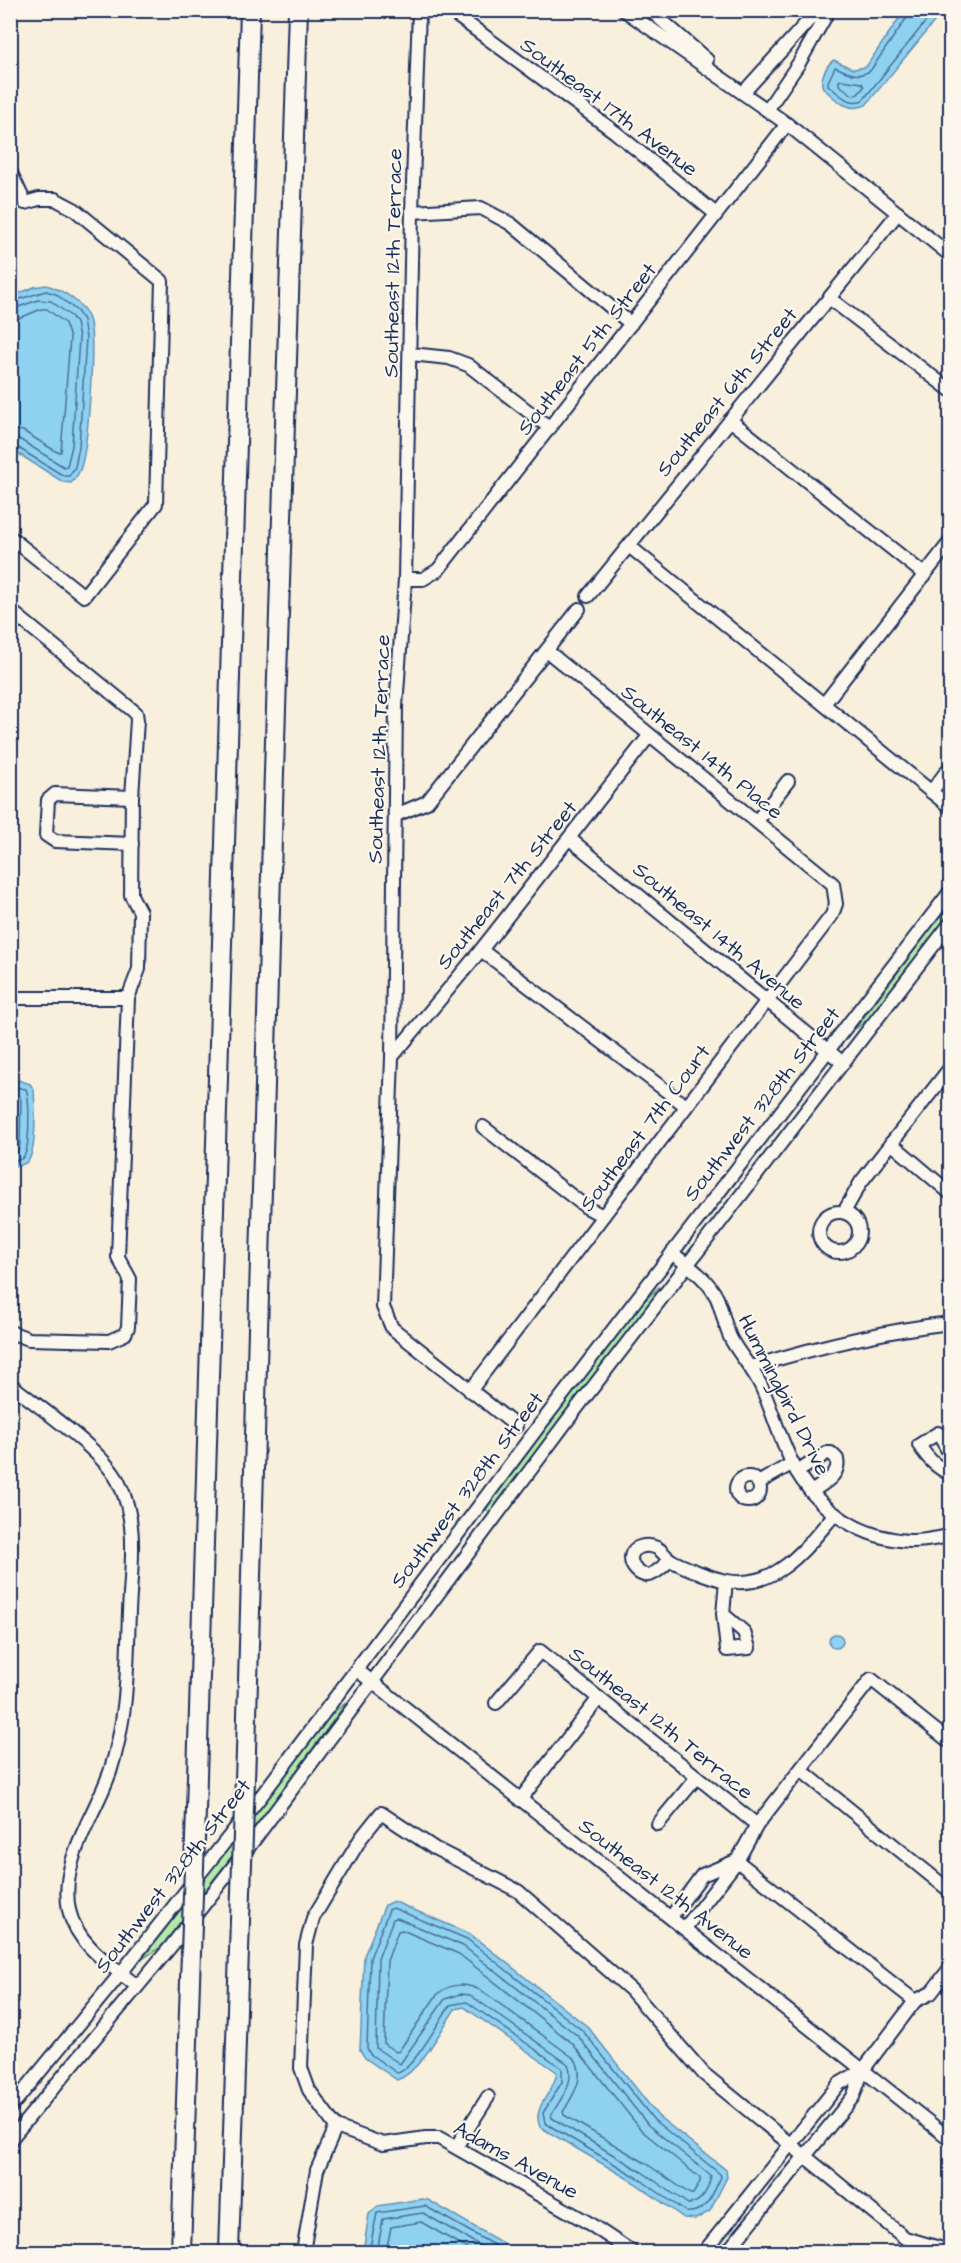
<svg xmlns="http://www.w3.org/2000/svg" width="961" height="2263" viewBox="0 0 961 2263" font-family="'Architects Daughter',sans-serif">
  <rect width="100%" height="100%" fill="#f8efdc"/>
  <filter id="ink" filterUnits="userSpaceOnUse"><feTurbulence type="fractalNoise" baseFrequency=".0167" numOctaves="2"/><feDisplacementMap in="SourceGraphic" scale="12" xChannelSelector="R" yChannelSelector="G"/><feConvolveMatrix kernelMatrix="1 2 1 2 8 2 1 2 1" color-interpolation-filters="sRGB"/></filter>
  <g filter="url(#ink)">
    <g fill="#b5e8a9" stroke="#688c84" stroke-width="1.5">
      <polygon points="950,903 950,914 871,1017 854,1030"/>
      <polygon points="659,1287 661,1289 490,1513 486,1510 492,1499 530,1448 640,1305"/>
      <polygon points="346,1703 267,1811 161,1947 142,1959 326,1721 335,1711"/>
    </g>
    <g fill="#8fd1f1" stroke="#6190b6" stroke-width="1.5">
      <path d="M 904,11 L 943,11 L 866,105 C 848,113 836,100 823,88 C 819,80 826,65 834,60 L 853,69 L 866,67 Z"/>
      <path d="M 46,285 C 61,289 84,303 89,319 C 96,338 88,446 81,467 C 79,474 76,478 71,483 L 63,482 L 11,449 L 11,297 L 34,287 Z"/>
      <path d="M 18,1080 L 30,1084 L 34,1090 C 35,1105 37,1150 28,1161 C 23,1166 17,1166 11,1166 L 11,1081 Z"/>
      <circle cx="836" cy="1641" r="7"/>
      <path d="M 393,1901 L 470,1934 L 588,2027 L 658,2116 L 726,2170 L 727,2177 L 710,2211 L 696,2219 L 684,2218 L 635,2183 L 540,2127 C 531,2106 555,2092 557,2072 L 464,2007 L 455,2009 C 441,2030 420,2072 397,2080 L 365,2058 L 360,2050 L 364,1956 L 385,1905 Z"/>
      <polygon points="422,2199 428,2200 518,2252 363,2252 369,2214 378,2206"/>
    </g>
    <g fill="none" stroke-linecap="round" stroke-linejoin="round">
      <g stroke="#497099" stroke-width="1.5">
        <path d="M 909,10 L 908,16 L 870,71 C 855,79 849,72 835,67 L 828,82 L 828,85 C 839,94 849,106 863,100 L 935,10"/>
        <polygon points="842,80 862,83 864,87 858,94 853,95 839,85 839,81"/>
        <polyline points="10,302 46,291 56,294 77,311 83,320 86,338 79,447 75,467 69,476 64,476 15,446 10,445"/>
        <polyline points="10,310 38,300 51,301 72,317 76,323 79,338 72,446 67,466 64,467 19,439 10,438"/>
        <polyline points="10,319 20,318 41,309 47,309 65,323 70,338 61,452 57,452 23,431 10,429"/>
        <path d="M 10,1086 L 26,1089 C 30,1098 30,1148 24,1156 C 21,1161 15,1160 10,1160"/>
        <polyline points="10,1094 19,1095 21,1100 20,1146 17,1152 10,1153"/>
        <path d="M 393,1908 L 467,1939 L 583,2031 L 654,2120 L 720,2174 L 721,2177 C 713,2193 707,2214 686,2212 L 638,2178 L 545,2123 L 543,2113 L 562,2082 L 562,2068 L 467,2002 L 450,2005 C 440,2020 412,2071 397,2073 L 370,2054 L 367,2048 L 370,1958 L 389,1910 Z"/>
        <path d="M 397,1918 L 463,1946 L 578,2036 L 648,2125 L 711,2176 C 709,2188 702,2204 688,2204 L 642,2172 L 552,2118 L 551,2115 C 560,2100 576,2082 568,2064 L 470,1995 L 461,1994 L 445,1999 L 400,2064 L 376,2048 L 378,1959 L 393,1919 Z"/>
        <path d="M 402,1930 L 459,1954 L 572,2043 L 642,2131 L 700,2178 L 700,2182 L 693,2194 L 690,2194 L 647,2164 L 564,2115 L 563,2112 C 573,2095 586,2078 575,2059 L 485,1993 C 469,1983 450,1981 436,1996 L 399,2051 L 396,2052 L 384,2044 L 387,1961 L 398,1931 Z"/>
        <polyline points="369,2252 377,2213 425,2206 506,2252"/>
        <polyline points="377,2252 383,2219 423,2213 491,2252"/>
        <polyline points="386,2252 391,2227 421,2222 473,2252"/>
      </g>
      <defs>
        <g id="minor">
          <polyline points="419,10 412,212 405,579 396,707 392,1057 383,1307 392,1328 516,1426"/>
          <polyline points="449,10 615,132 716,214"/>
          <polyline points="624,10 787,124 950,255"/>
          <polyline points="650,10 707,60"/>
          <polyline points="743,93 818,10"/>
          <polyline points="767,110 799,63 829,10"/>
          <polyline points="10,171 25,203 39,199 55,199 74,209 162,281 156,504 84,596 10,537"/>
          <polyline points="412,212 481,208 511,224 631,324"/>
          <polyline points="829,298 950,390"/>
          <polyline points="411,354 449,358 468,365 550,428"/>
          <polyline points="730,420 925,575"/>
          <polyline points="629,546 950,807"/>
          <polyline points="405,579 423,579 438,570 787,124"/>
          <polyline points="588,596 898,213"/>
          <polyline points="10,610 136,713 137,720 132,797 131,895 140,912 139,969 128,998 118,1257 130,1279 128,1327 125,1334 109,1341 29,1339 10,1332"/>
          <polyline points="824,704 950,542"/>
          <polyline points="931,792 950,767"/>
          <polyline points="132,797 55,794 48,800 46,835 55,841 132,844"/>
          <polyline points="396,815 427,802 579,609"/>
          <polyline points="757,821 788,781"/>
          <polyline points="570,839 843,1063"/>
          <polyline points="481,950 686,1106"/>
          <polyline points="10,998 128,998"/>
          <polyline points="392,1057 481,950 649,736"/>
          <polyline points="483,1127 586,1207 603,1216"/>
          <polyline points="891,1143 950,1193"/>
          <circle cx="839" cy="1232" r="20"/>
          <polyline points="844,1212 861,1182 950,1068"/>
          <path d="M 672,1253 C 689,1266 708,1279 717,1298 C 723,1312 725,1329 732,1341 C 741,1357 754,1370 762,1388 C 774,1415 782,1446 797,1472 C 821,1512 863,1539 910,1541 C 923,1542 937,1538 950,1536"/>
          <path d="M 751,1367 C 816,1347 882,1331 950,1323"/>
          <path d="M 10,1384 C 41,1409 101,1449 118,1481 C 139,1521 131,1568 129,1611 C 127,1669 128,1716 110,1772 C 95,1815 59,1862 69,1910 C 76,1944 112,1966 137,1986"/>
          <polyline points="470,1391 832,915 836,904 833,884 547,651"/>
          <path d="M 950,1454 L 938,1433 L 919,1445 C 928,1459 936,1467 950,1474"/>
          <path d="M 797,1472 L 827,1453 L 831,1453 L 837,1459 C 841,1476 822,1484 811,1492"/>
          <circle cx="748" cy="1489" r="12"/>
          <polyline points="758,1483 793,1463"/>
          <path d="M 670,1560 C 661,1568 648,1583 636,1570 C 633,1567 631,1562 631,1558 C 632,1545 648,1544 657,1548 C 663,1551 665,1557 671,1560 C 678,1565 717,1580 727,1581 C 777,1590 806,1547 835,1514"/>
          <polyline points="723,1614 744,1632 749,1648 727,1650 723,1614 726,1581"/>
          <polyline points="357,1670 950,2139"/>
          <polyline points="496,1703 540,1651 757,1825"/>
          <polyline points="801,1770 950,1891"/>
          <polyline points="520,1800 599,1698"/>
          <polyline points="658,1824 697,1777"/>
          <polyline points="737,1861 915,2001"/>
          <polyline points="671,1917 702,1875 736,1861"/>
          <polyline points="685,1928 737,1861 757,1825 871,1679 950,1742"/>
          <polyline points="10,2108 121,1973 262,1795 542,1422 950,892"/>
          <polyline points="336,2127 383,2144 426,2138 439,2138 587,2222 632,2252"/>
          <polyline points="10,2140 172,1945 248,1848 570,1417 950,924"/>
          <polyline points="456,2147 488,2097"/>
          <polyline points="303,2252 317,2170 336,2127 309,2090 301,2068 306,1945 313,1918 361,1838 381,1813 434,1848 518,1891 631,1990 704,2074 905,2238 950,2251"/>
          <polyline points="704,2252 839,2084 863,2070"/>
          <polyline points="727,2252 853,2097 863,2070 915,2001 931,1993 950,1968"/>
        </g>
        <g id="highway">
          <polyline points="246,1751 273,804 298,10"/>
          <polyline points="196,1810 250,10"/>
          <polyline points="181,2252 190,1981"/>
          <polyline points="229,2252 240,1920"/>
        </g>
      </defs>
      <use href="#minor" stroke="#1b2f5e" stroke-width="16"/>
      <use href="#highway" stroke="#1b2f5e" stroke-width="22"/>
      <use href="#minor" stroke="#fbf7ec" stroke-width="12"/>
      <use href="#highway" stroke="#fbf7ec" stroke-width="18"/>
      <defs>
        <g id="highway-bridge">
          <polyline points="240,1920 246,1751"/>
          <polyline points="190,1981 196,1810"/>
        </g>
      </defs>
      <use href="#highway-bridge" stroke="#1b2f5e" stroke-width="22" stroke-linecap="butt"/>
      <use href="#highway-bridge" stroke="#fbf7ec" stroke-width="18"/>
    </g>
  </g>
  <g text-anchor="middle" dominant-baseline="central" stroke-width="4.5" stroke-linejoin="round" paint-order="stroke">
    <g font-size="21" fill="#1b2f5e" stroke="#fbf7ec">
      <text transform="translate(609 107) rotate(37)">Southeast 17th Avenue</text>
      <text transform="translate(393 263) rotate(-89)">Southeast 12th Terrace</text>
      <text transform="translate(587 349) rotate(-52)">Southeast 5th Street</text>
      <text transform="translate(727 392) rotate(-51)">Southeast 6th Street</text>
      <text transform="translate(379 749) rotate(-88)">Southeast 12th Terrace</text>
      <text transform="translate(702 752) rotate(39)">Southeast 14th Place</text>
      <text transform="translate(507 885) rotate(-51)">Southeast 7th Street</text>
      <text transform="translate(719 936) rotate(40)">Southeast 14th Avenue</text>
      <text transform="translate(762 1104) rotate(-52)">Southwest 328th Street</text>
      <text transform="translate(645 1128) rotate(-53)">Southeast 7th Court</text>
      <text transform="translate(784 1395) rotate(63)">Hummingbird Drive</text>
      <text transform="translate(467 1490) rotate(-53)">Southwest 328th Street</text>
      <text transform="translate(661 1723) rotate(39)">Southeast 12th Terrace</text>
      <text transform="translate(173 1876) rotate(-52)">Southwest 328th Street</text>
      <text transform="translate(666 1889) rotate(38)">Southeast 12th Avenue</text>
      <text transform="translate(516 2160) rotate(29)">Adams Avenue</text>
    </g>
  </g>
  <rect width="961" height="2263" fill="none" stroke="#fbf7ec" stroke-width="36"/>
  <rect x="18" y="18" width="925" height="2227" fill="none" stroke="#1b2f5e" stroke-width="2" filter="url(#ink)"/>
</svg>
